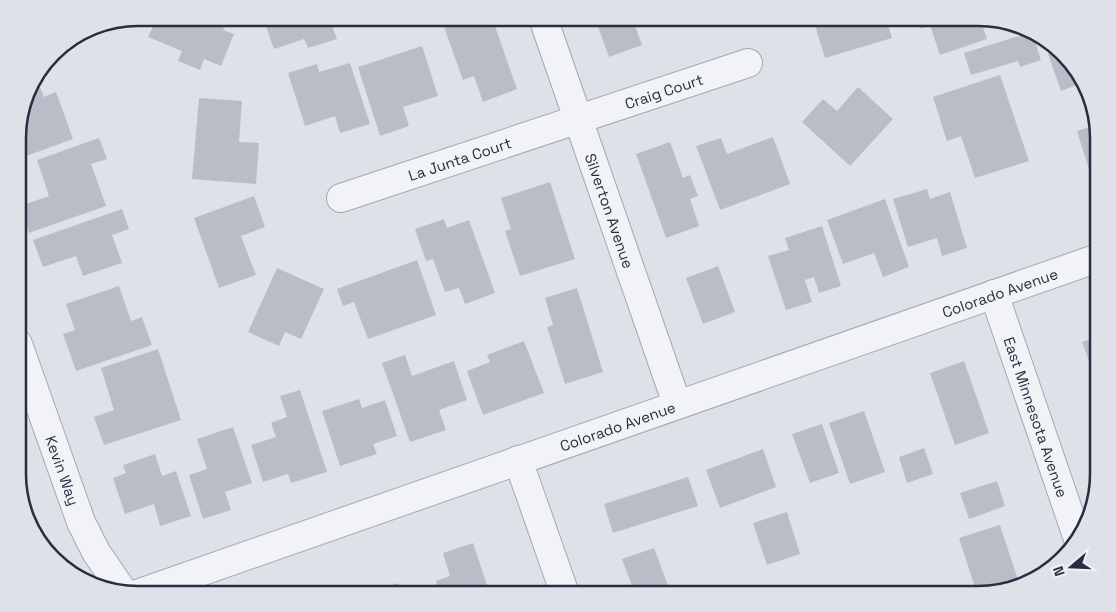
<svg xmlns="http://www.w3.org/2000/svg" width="1116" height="612" viewBox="0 0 1116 612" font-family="'Space Grotesk',sans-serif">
  <rect width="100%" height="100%" fill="#dee2e8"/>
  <g fill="#b9bdc8">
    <polygon points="157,18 190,18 196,20 197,18 228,18 223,30 234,34 221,66 204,59 200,70 178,61 182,51 148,37"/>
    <polygon points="263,18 329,18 337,39 308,48 304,39 274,49"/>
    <polygon points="461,18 492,18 517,89 483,102 474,76 463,80 443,24"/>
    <polygon points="595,18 632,18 642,45 609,57"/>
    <polygon points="822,18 886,18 892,38 825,58 814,22 823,19"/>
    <polygon points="917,18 980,18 987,39 940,55 930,25 921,29"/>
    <polygon points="1032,32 1041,60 1020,67 1018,61 971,75 964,53"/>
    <polygon points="422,46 438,96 403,107 409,126 380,136 358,67"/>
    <polygon points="1056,51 1078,71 1082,83 1061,91 1048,54"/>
    <polygon points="350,63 370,124 340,133 335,116 305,126 288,73 317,64 319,72"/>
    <polygon points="1000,75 1029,161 975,178 961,136 947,141 933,97"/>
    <polygon points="36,77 44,97 56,92 73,139 18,159 18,123 30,85"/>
    <polygon points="858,87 893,119 850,166 802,122 823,99 837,111"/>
    <polygon points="199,98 242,101 239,142 259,143 256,184 192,179"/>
    <polygon points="1097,125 1098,130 1098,198 1077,131"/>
    <polygon points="773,137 790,184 720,210 696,146 721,138 727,154"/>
    <polygon points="99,138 107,159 91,164 106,206 29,233 20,206 49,196 37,160"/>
    <polygon points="670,142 683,178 690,175 698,196 690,199 699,226 666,238 636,154"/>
    <polygon points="550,182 575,259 520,276 505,231 511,229 501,198"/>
    <polygon points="927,189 930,199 950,192 967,248 942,256 937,238 908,247 893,199"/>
    <polygon points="254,196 265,227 241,236 256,275 219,288 194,218"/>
    <polygon points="885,199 909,267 883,277 874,253 843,264 827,220"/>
    <polygon points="122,209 129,229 112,235 122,263 83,276 76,256 43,267 33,240"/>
    <polygon points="444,219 447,228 469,220 495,293 465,304 459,288 445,292 433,259 426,261 415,229"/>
    <polygon points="822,226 841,286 819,293 814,277 805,280 812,302 786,310 768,256 789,250 785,238"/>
    <polygon points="417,260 436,315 368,339 354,302 343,306 337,289"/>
    <polygon points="718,266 735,312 703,324 686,278"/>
    <polygon points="277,268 324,289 301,339 285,332 279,346 248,332"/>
    <polygon points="119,286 131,321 142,317 152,345 76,371 63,334 75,330 66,304"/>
    <polygon points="577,288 603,372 565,384 547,327 553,325 545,298"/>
    <polygon points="1098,337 1098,386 1082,342"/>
    <polygon points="524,341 544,393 483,415 467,371 490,362 487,355"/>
    <polygon points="158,349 181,420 104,445 94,417 114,410 101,368"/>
    <polygon points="405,355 412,376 454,361 467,400 439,410 446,430 410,442 382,363"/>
    <polygon points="964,361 989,433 955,445 930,373"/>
    <polygon points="300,390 327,472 291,483 288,474 263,482 251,445 276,437 271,423 287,417 280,396"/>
    <polygon points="359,399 362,408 385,400 397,436 373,444 377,454 340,466 322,411"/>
    <polygon points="864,411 885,472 850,484 829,423"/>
    <polygon points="822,424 839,473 810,483 792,434"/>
    <polygon points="233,427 252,483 225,492 231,510 203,519 189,475 207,469 197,439"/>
    <polygon points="924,448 933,474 907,483 899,457"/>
    <polygon points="763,449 776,487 720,508 706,470"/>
    <polygon points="155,454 162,476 176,471 191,516 160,526 154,504 125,514 113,478 126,473 123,465"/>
    <polygon points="688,477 698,506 613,533 604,504"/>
    <polygon points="997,481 1005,506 969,519 960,493"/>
    <polygon points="22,498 25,498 34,526 33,527"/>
    <polygon points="787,512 800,554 767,565 753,523"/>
    <polygon points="1000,525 1019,583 985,594 977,594 959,538"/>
    <polygon points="473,543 490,594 440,594 436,581 450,576 443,553"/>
    <polygon points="654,548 671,594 635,594 622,559"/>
    <polygon points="398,583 402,594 368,594"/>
    <polygon points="362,585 365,594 335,594"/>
  </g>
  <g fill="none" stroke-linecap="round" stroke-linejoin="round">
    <defs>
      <g id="street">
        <path id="s1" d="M 543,18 L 677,404"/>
        <path id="s2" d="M 341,198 L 748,63"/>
        <path id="s3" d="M 994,294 L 1078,539"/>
        <path id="s4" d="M 18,344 L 81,522 L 96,552 L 122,590"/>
        <polyline points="518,460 565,594"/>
        <path id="s5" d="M 137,594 L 1098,258"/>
      </g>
    </defs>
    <use href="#street" stroke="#a3a8b2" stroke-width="30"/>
    <use href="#street" stroke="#f1f3f7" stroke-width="28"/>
  </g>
  <g text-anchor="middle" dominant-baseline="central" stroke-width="4" stroke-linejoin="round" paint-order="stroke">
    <g font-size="15" fill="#272e40" stroke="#eef1f6">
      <text stroke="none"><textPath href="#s2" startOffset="340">Craig Court</textPath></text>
      <text stroke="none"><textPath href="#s2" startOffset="125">La Junta Court</textPath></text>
      <text stroke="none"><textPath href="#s1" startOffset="204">Silverton Avenue</textPath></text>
      <text stroke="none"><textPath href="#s5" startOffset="914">Colorado Avenue</textPath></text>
      <text stroke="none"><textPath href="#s3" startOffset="130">East Minnesota Avenue</textPath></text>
      <text stroke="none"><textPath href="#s5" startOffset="509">Colorado Avenue</textPath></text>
      <text stroke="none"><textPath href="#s4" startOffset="134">Kevin Way</textPath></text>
    </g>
  </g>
  <path d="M0 0H1116V612H0ZM138 26H978A112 112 0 0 1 1090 138V474A112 112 0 0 1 978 586H138A112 112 0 0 1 26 474V138A112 112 0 0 1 138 26Z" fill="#dee1e7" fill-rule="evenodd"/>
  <path fill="none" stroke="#272e40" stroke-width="2.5" d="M138 26H978A112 112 0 0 1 1090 138V474A112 112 0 0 1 978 586H138A112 112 0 0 1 26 474V138A112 112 0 0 1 138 26Z"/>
  <g transform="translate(1071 567) rotate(251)" stroke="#eef1f6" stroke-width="4" paint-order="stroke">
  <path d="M0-4L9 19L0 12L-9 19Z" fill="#272e40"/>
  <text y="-8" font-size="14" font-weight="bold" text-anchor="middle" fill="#272e40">N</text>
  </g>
</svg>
